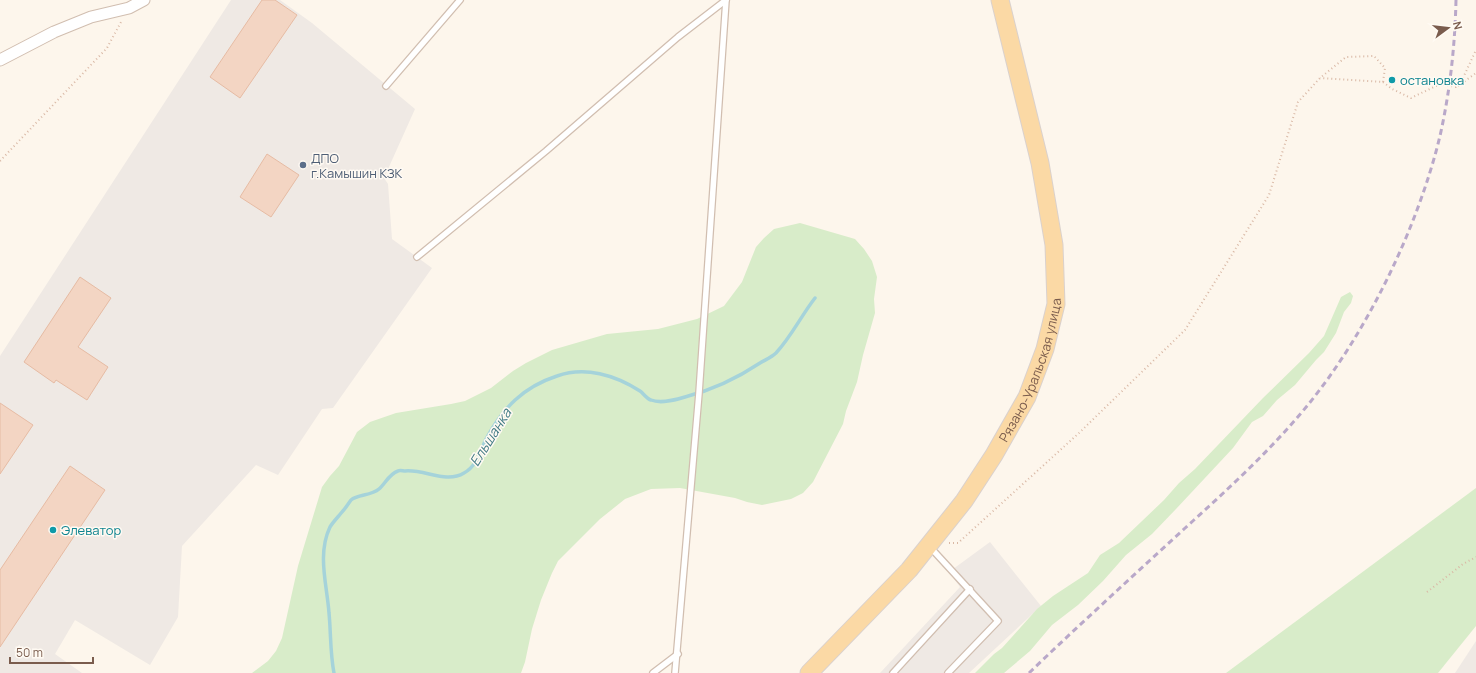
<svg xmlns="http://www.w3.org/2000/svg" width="1476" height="673" viewBox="0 0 1476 673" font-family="Manrope,sans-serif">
  <rect width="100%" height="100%" fill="#fdf6ec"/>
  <g fill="#efe9e4">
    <polygon points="231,0 280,0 312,23 415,109 384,178 388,184 392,239 432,268 333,408 322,409 278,475 256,465 182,546 178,617 150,665 75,620 55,654 82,673 0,673 0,356"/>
    <polygon points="990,542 1041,606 969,673 880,673 960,587 949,572"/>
    <polygon points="1476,641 1476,673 1455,673"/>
  </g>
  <g fill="#d8ecc9">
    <polygon points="800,223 855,239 864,249 872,261 877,277 874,299 875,313 863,355 857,382 846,411 843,424 813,482 803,493 791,499 762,505 747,502 735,498 680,488 651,489 625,499 600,519 558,561 552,573 541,600 532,629 525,662 521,673 252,673 268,661 276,651 282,638 298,566 322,487 330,476 339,466 357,432 370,422 396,413 451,404 465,401 491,388 513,371 526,363 552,350 607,334 658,329 697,319 724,306 742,282 756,247 764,238 774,229"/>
    <polygon points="1350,292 1353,296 1351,303 1344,312 1336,333 1324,352 1316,360 1295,385 1277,400 1263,416 1252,422 1233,448 1176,509 1152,534 1126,555 1103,581 1078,605 1052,625 1030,651 1004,673 975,673 994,654 1002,648 1037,609 1053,596 1088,573 1100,555 1119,543 1164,500 1179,483 1195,469 1263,398 1309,353 1324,336 1341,297"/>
    <polygon points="1476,488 1476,626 1438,673 1226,673"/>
  </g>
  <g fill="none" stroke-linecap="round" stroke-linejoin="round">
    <path stroke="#a5d3da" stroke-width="3.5" d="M 334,673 C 330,653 331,633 329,613 C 327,585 317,554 330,527 C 333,522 338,517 342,512 C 345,509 348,504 351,500 C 358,494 371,496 379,489 C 385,484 389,474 398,471 C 400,470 403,471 405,471 C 425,469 446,484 464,473 C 477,466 480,452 486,439 C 503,408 523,387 557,376 C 585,366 615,375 640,391 C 643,393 647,399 651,400 C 661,404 675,400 685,397 C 712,390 736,379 760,363 C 765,360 772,357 776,353 C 791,337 801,316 815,298"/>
  </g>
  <g fill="#f3d5c3" stroke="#e6bba3">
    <polygon points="262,0 275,0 297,15 240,98 210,77"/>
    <polygon points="267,154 299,175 271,217 240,197"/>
    <polygon points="80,277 111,298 78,347 108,367 87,400 56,380 54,383 24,362"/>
    <polygon points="0,403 33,425 0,474"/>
    <polygon points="70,466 105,490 0,647 0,570"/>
  </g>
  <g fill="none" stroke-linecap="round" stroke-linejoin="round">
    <defs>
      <g id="service">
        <polyline points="386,86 460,0"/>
        <polyline points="417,257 546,151 678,37 726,0"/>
        <polyline points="930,547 998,621 948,673"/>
        <polyline points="653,673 678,654"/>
        <polyline points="675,673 699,393 726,0"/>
        <polyline points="893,673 970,589"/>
      </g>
      <polyline id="minor" points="0,60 54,32 91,17 129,8 144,0"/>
      <g id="primary">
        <path id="s1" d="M 809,673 L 909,570 L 964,501 L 994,455 L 1027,397 L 1045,349 L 1056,304 L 1054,245 L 1040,163 L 1000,0"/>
      </g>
    </defs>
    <use href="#service" stroke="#d1beb0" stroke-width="8"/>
    <use href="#minor" stroke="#d1beb0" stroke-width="13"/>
    <use href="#primary" stroke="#dad1cd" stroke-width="19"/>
    <g stroke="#d9b8a5" stroke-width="2" stroke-dasharray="1 3" stroke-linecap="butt">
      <polyline points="1383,82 1392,89 1411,98 1440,84 1456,87 1463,78 1476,50"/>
      <polyline points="1458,86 1476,73"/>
      <polyline points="0,161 107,48 121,22"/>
      <polyline points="949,543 958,543 1079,433 1185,330 1269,195 1298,102 1320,78 1346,57 1374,56 1385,68 1383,82 1320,78"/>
      <polyline points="1427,592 1463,564 1476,557"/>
    </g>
    <use href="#service" stroke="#fff" stroke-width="5.5"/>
    <use href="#minor" stroke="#fff" stroke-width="11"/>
    <use href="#primary" stroke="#fbd9a5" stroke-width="17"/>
    <path stroke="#b9a8c9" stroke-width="3" stroke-dasharray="6 4" stroke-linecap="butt" d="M 1029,673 C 1080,624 1132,577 1184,529 C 1227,490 1270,451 1307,406 C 1367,333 1418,227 1440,136 C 1450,91 1455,46 1456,0"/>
  </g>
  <g fill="#0f9aa8" stroke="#fffaf3" stroke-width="1.5">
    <circle cx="1392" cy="80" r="4"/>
    <circle cx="53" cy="530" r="4"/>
  </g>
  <circle fill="#5c6f8a" stroke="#fffaf3" stroke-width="1.5" cx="303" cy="165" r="4"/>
  <g text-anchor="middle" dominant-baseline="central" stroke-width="3" stroke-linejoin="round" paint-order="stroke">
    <g font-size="13" fill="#0d838f" stroke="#fffaf3" text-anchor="start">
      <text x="1400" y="80">остановка</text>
      <text x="61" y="530">Элеватор</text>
    </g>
    <g font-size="13" fill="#4e5e75" stroke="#fffaf3" text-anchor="start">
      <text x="311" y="158">ДПО<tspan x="311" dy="15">г.Камышин КЗК</tspan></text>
    </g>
    <g font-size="13" fill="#7a5c4d" stroke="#fffaf3">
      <text stroke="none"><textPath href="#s1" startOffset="380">Рязано-Уральская улица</textPath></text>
    </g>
    <g font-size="14" font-style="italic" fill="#437c86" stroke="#fffaf3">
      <text transform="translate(490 437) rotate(-58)">Ельшанка</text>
    </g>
  </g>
  <g transform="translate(1448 28) rotate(75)" stroke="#fffaf3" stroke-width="3" paint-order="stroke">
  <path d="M0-3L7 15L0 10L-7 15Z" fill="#7a5c4d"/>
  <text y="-6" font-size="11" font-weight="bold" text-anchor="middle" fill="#7a5c4d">N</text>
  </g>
  <path d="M10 657v6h83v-6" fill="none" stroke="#7a5c4d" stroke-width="2"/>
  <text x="16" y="657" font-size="12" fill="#7a5c4d" stroke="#fffaf3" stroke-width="3" paint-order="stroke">50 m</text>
</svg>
